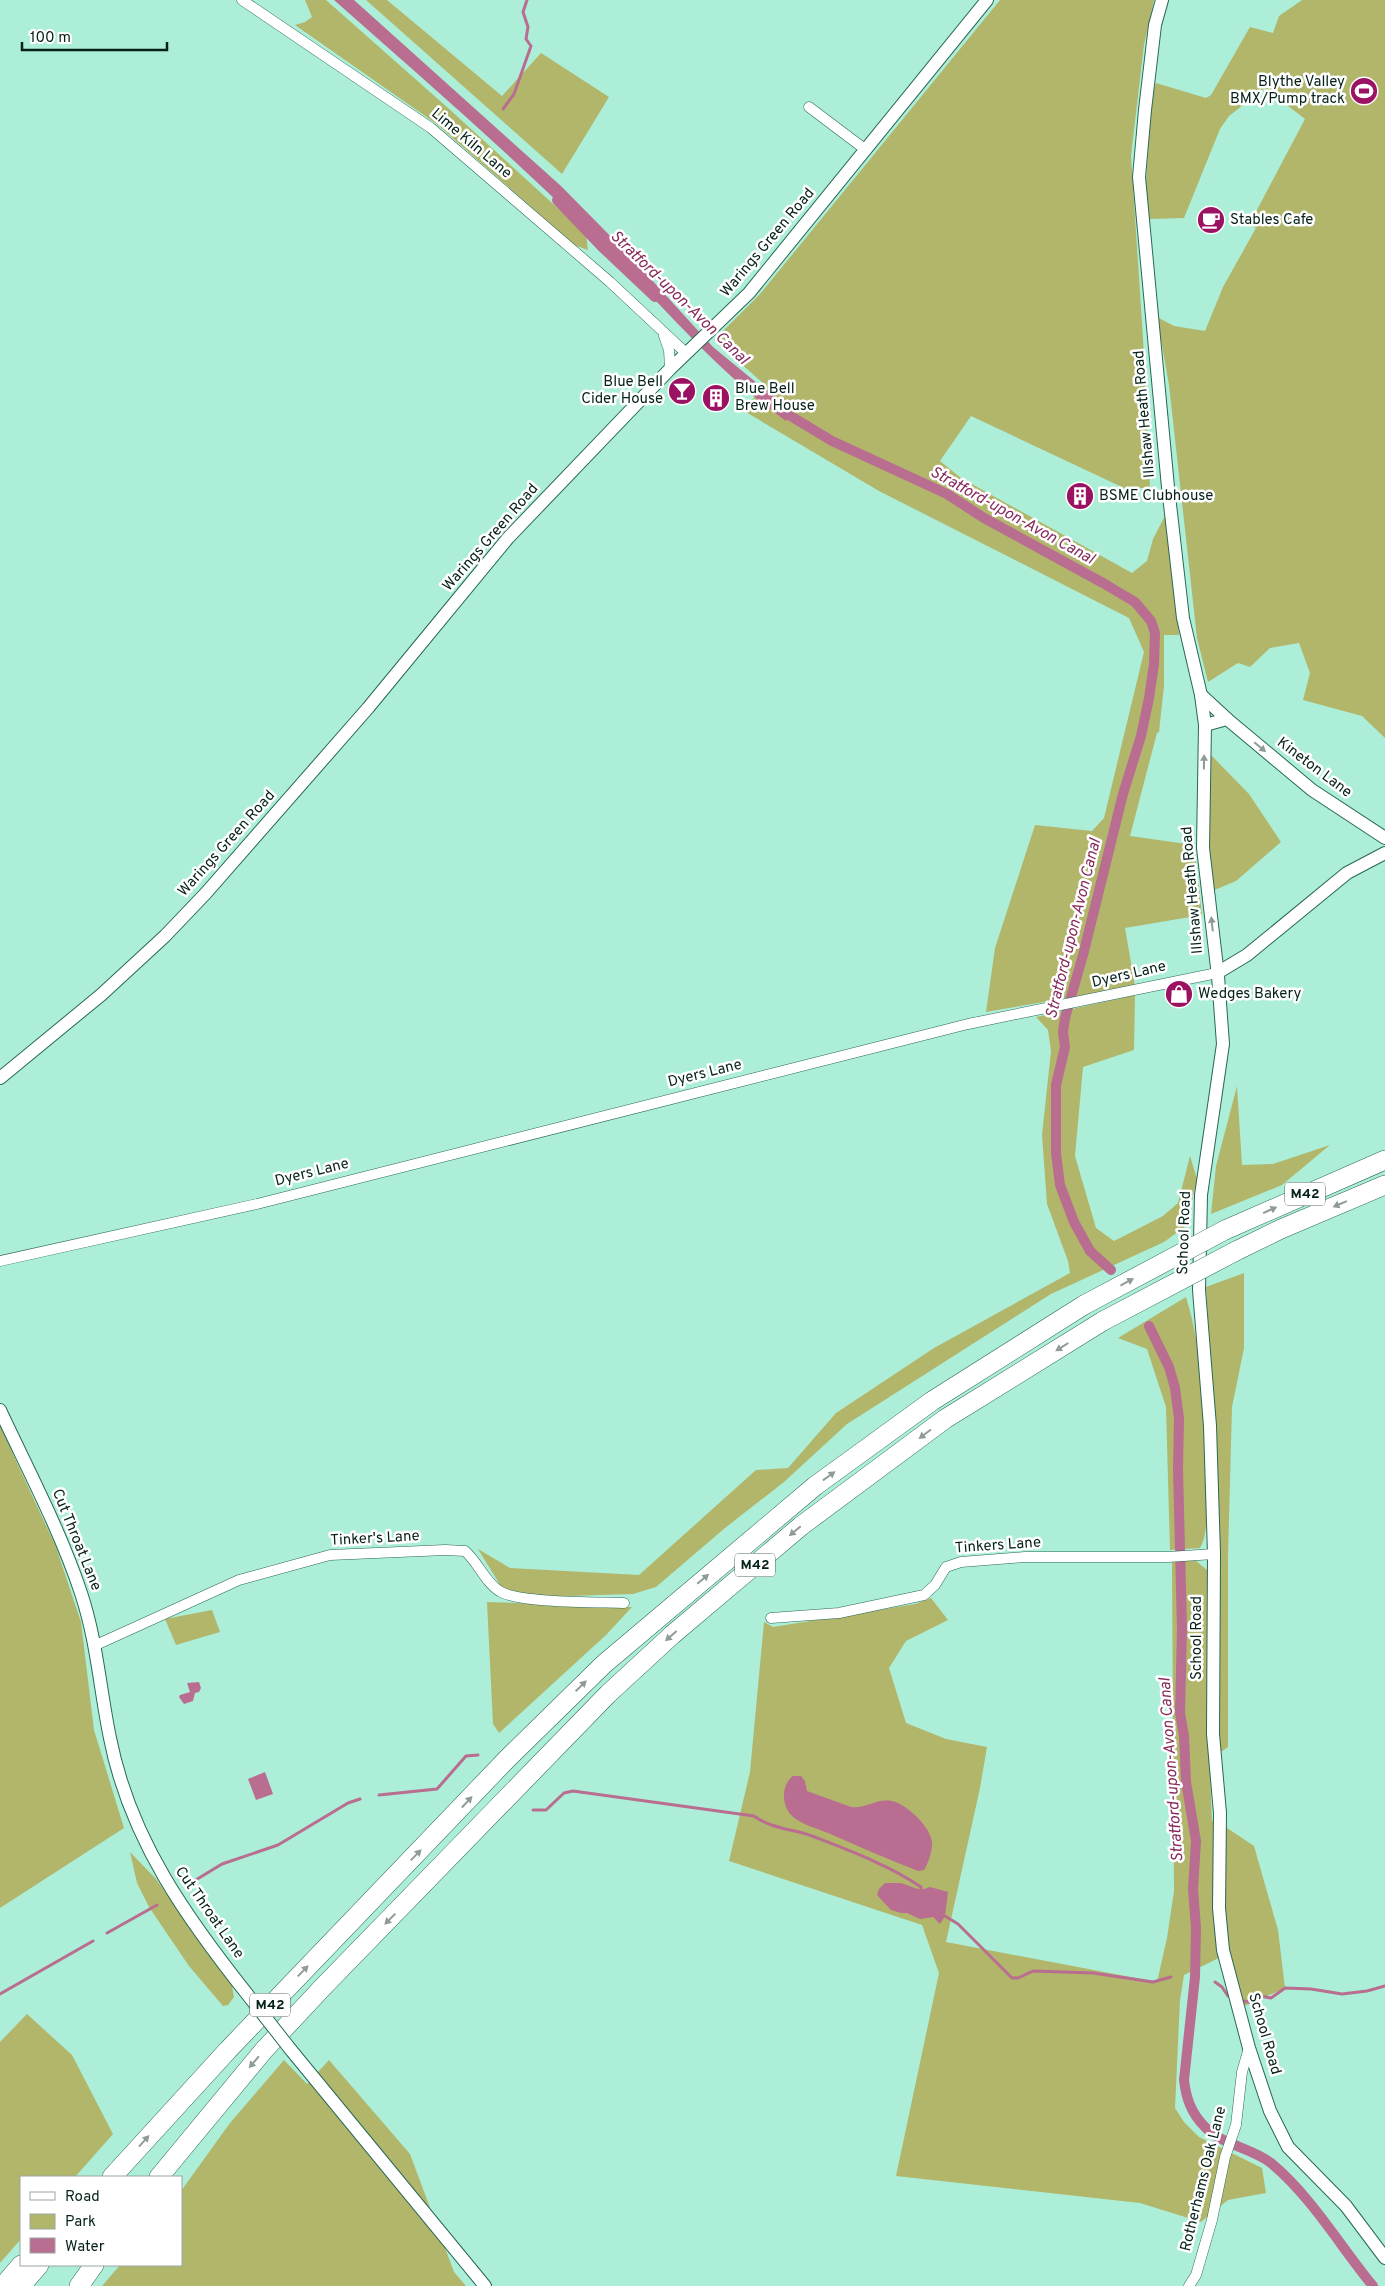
<svg xmlns="http://www.w3.org/2000/svg" width="1385" height="2286" viewBox="0 0 1385 2286" font-family="Overpass,sans-serif">
  <rect width="100%" height="100%" fill="#adeed8"/>
  <g fill="#b1b66b">
    <polygon points="305,0 326,0 448,108 586,234 588,250 574,245 438,125 295,25 305,22 312,17"/>
    <polygon points="366,0 387,0 502,96 541,53 609,97 562,174"/>
    <polygon points="1000,0 1154,0 1144,45 1131,156 1143,338 1150,488 1124,488 971,416 940,461 961,478 1132,573 1147,561 1153,539 1167,512 1179,635 1164,635 1164,686 1159,732 1157,733 1130,836 1194,845 1202,915 1125,928 1135,986 986,1012 995,948 1035,825 1092,831 1104,818 1144,652 1129,618 879,491 744,411 764,384 714,340 760,294"/>
    <polygon points="1302,0 1385,0 1385,738 1362,716 1303,700 1310,673 1299,643 1270,648 1250,667 1238,663 1208,682 1197,638 1169,385 1157,317 1174,326 1205,331 1223,287 1256,228 1249,225 1305,119 1265,88 1229,116 1220,129 1184,218 1150,219 1145,196 1152,94 1156,83 1206,98 1211,95 1250,27 1273,33 1279,16"/>
    <polygon points="1210,754 1249,794 1281,842 1236,881 1212,891 1209,848"/>
    <polygon points="1135,995 1134,1050 1083,1067 1075,1156 1096,1228 1114,1241 1163,1216 1178,1203 1190,1156 1197,1179 1186,1226 1164,1242 1051,1294 847,1424 784,1482 725,1528 656,1587 633,1594 537,1597 502,1588 478,1549 510,1568 639,1575 756,1470 788,1468 836,1413 934,1348 1070,1273 1068,1261 1047,1204 1042,1135 1051,1051 1048,1030 1036,1017"/>
    <polygon points="1237,1086 1242,1165 1273,1164 1330,1145 1282,1185 1211,1214 1216,1166"/>
    <polygon points="1244,1273 1244,1348 1232,1407 1228,1557 1228,1747 1218,1754 1210,1354 1206,1287"/>
    <path d="M 1186,1297 C 1205,1360 1205,1423 1206,1488 C 1206,1506 1209,1533 1200,1548 L 1170,1550 L 1166,1407 L 1147,1349 L 1118,1338 Z"/>
    <polygon points="0,1426 56,1547 81,1622 94,1730 124,1828 0,1908"/>
    <polygon points="1195,1560 1207,1570 1210,1576 1208,1725 1212,1821 1221,1824 1254,1846 1278,1930 1285,1988 1242,2007 1227,1954 1184,1975 1180,2000 1175,2108 1184,2122 1199,2137 1262,2168 1266,2193 1228,2200 1201,2222 1140,2203 896,2176 939,1973 922,1925 729,1861 750,1772 764,1622 773,1627 915,1604 931,1598 948,1620 906,1641 889,1668 906,1723 946,1739 987,1747 980,1788 946,1942 1157,1982 1167,1938 1174,1891 1172,1562"/>
    <polygon points="487,1602 632,1607 606,1635 499,1733 493,1724"/>
    <polygon points="212,1610 220,1632 176,1645 165,1619"/>
    <polygon points="130,1852 156,1879 232,1986 234,1997 228,2005 223,2006 189,1966 149,1907 137,1883"/>
    <polygon points="27,2014 72,2055 113,2134 75,2177 21,2177 21,2239 0,2263 0,2042"/>
    <polygon points="284,2060 307,2084 329,2060 410,2154 454,2272 466,2286 102,2286 120,2265 181,2265 181,2191 230,2123"/>
  </g>
  <g fill="#b96d90">
    <path d="M 334,0 L 354,0 L 561,186 L 629,255 L 713,347 L 758,384 L 793,409 L 786,421 C 713,369 656,297 592,235 C 509,153 421,77 334,0 Z"/>
    <polygon points="199,1682 201,1688 199,1692 195,1693 193,1701 184,1704 179,1697 180,1695 190,1692 187,1683"/>
    <polygon points="265,1772 273,1794 256,1800 248,1779"/>
    <path d="M 793,1776 L 801,1776 L 805,1781 L 807,1791 L 851,1807 C 866,1809 876,1798 892,1801 C 907,1804 933,1829 932,1844 C 932,1852 928,1864 924,1870 L 918,1871 C 887,1859 858,1846 828,1833 C 816,1828 799,1824 790,1814 C 781,1803 782,1784 793,1776 Z"/>
    <polygon points="885,1883 901,1883 921,1890 930,1887 948,1892 945,1916 940,1924 933,1917 920,1919 907,1913 901,1913 891,1910 877,1895 879,1889"/>
  </g>
  <g fill="none" stroke-linecap="round" stroke-linejoin="round">
    <g stroke="#b96d90" stroke-width="3">
      <polyline points="503,109 514,94 531,46 526,39 528,27 523,12 527,0"/>
      <polyline points="379,1795 437,1789 466,1756 478,1755"/>
      <path d="M 533,1810 L 546,1810 L 564,1793 L 573,1791 L 754,1816 C 772,1829 793,1829 812,1836 C 848,1850 889,1865 921,1887 L 921,1890"/>
      <polyline points="194,1881 222,1864 278,1845 348,1803 360,1799"/>
      <polyline points="945,1916 958,1924 1012,1978 1018,1978 1033,1971 1093,1973 1153,1982 1171,1977"/>
      <polyline points="107,1933 157,1905"/>
      <polyline points="1215,1982 1222,1987 1228,1996"/>
      <polyline points="0,1994 93,1941"/>
      <polyline points="1244,2001 1249,2002 1260,1996 1271,1998 1285,1988 1311,1989 1342,1994 1367,1991 1385,1986"/>
    </g>
    <g stroke="#b96d90" stroke-width="10">
      <polyline points="557,200 602,247 655,297"/>
      <polyline points="779,409 832,441 947,494 984,518 1103,583 1135,602 1151,621 1155,633 1154,664 1149,698 1141,736 1123,794 1083,955 1065,1018 1063,1032 1065,1047 1056,1085 1056,1153 1060,1185 1074,1222 1090,1251 1111,1270"/>
      <path d="M 1149,1326 L 1169,1367 L 1175,1388 L 1179,1418 L 1178,1469 L 1182,1629 L 1180,1713 L 1184,1736 L 1186,1782 L 1196,1841 L 1193,1889 L 1196,1928 L 1195,1977 L 1184,2080 C 1186,2098 1191,2113 1205,2127 C 1222,2145 1252,2148 1271,2163 C 1311,2196 1340,2246 1373,2286"/>
    </g>
    <defs>
      <g id="minor">
        <polyline points="242,0 431,128 610,282 686,353"/>
        <polyline points="809,107 866,150"/>
        <polyline points="664,336 669,350 670,369"/>
        <polyline points="0,1261 257,1204 968,1024 1217,973"/>
        <polyline points="771,1618 839,1613 924,1595 935,1585 946,1567 961,1562 1025,1557 1168,1557 1214,1554"/>
        <path d="M 96,1645 L 239,1580 L 330,1555 L 445,1550 L 465,1551 C 478,1562 486,1584 501,1592 C 522,1603 597,1602 624,1603"/>
        <polyline points="1189,2286 1196,2275 1212,2220 1225,2157 1236,2125 1242,2072 1249,2048"/>
      </g>
      <g id="tertiary">
        <polyline points="1162,0 1155,25 1145,110 1139,177 1168,487 1183,618 1201,695 1205,725 1203,848 1218,976 1223,1044 1201,1195 1199,1290 1210,1426 1214,1554 1213,1734 1220,1813 1219,1908 1223,1950 1249,2048 1270,2111 1288,2147 1346,2206 1385,2258"/>
        <polyline points="1201,695 1227,719"/>
        <polyline points="1205,725 1227,719 1312,790 1385,838"/>
        <polyline points="1217,973 1247,955 1347,873 1385,853"/>
        <polyline points="0,1078 101,995 165,936 206,893 368,708 508,538 670,369 749,293 987,0"/>
        <path d="M 0,1410 C 28,1470 60,1530 81,1593 C 97,1641 100,1690 110,1738 C 130,1840 188,1920 251,1999"/>
        <polyline points="291,2050 485,2286"/>
      </g>
      <g id="motorway">
        <polyline points="1225,1230 1385,1160"/>
        <polyline points="1236,1251 1281,1229 1385,1185"/>
        <polyline points="112,2177 228,2050 507,1759 604,1664 815,1486 932,1401 1084,1305"/>
        <polyline points="159,2177 264,2050 322,1988 608,1694 672,1635 801,1526 945,1419 1103,1321"/>
        <polyline points="3,2286 21,2265"/>
        <polyline points="21,2286 39,2265"/>
        <polyline points="79,2286 94,2265"/>
      </g>
    </defs>
    <use href="#minor" stroke="#286856" stroke-width="11"/>
    <use href="#tertiary" stroke="#286856" stroke-width="14"/>
    <use href="#motorway" stroke="#286856" stroke-width="20"/>
    <use href="#minor" stroke="#fff" stroke-width="10"/>
    <use href="#tertiary" stroke="#fff" stroke-width="12"/>
    <use href="#motorway" stroke="#fff" stroke-width="19"/>
    <defs>
      <polyline id="tertiary-bridge" points="251,1999 291,2050"/>
      <g id="motorway-bridge">
        <polyline points="1084,1305 1225,1230"/>
        <polyline points="1103,1321 1236,1251"/>
      </g>
    </defs>
    <use href="#tertiary-bridge" stroke="#286856" stroke-width="14" stroke-linecap="butt"/>
    <use href="#motorway-bridge" stroke="#286856" stroke-width="20" stroke-linecap="butt"/>
    <use href="#tertiary-bridge" stroke="#fff" stroke-width="12"/>
    <use href="#motorway-bridge" stroke="#fff" stroke-width="19"/>
  </g>
  <defs><path id="oneway-solid" d="M-6-.8H1V-3.2L6.5 0L1 3.2V.8H-6Z" transform="scale(1.25)"/></defs>
  <g fill="#8f9b98">
    <use href="#oneway-solid" transform="translate(1260 747) rotate(40)"/>
    <use href="#oneway-solid" transform="translate(1204 762) rotate(-89)"/>
    <use href="#oneway-solid" transform="translate(1212 924) rotate(-96)"/>
    <use href="#oneway-solid" transform="translate(1340 1204) rotate(157)"/>
    <use href="#oneway-solid" transform="translate(1270 1210) rotate(-24)"/>
    <use href="#oneway-solid" transform="translate(1127 1282) rotate(-28)"/>
    <use href="#oneway-solid" transform="translate(1062 1347) rotate(148)"/>
    <use href="#oneway-solid" transform="translate(925 1434) rotate(143)"/>
    <use href="#oneway-solid" transform="translate(829 1476) rotate(-36)"/>
    <use href="#oneway-solid" transform="translate(795 1531) rotate(140)"/>
    <use href="#oneway-solid" transform="translate(703 1579) rotate(-40)"/>
    <use href="#oneway-solid" transform="translate(671 1636) rotate(139)"/>
    <use href="#oneway-solid" transform="translate(581 1686) rotate(-44)"/>
    <use href="#oneway-solid" transform="translate(467 1802) rotate(-47)"/>
    <use href="#oneway-solid" transform="translate(416 1855) rotate(-46)"/>
    <use href="#oneway-solid" transform="translate(390 1919) rotate(135)"/>
    <use href="#oneway-solid" transform="translate(303 1971) rotate(-46)"/>
    <use href="#oneway-solid" transform="translate(254 2062) rotate(131)"/>
    <use href="#oneway-solid" transform="translate(144 2141) rotate(-48)"/>
  </g>
  <defs>
    <symbol id="stadium-disc" viewBox="-11 -11 22 22"><circle r="9.5" fill="#9b1263" stroke="#fff"/><path d="M0-5a6.5 5 0 1 0 0 10a6.5 5 0 1 0 0-10ZM-3.5-1.8h7v3.6h-7Z" fill="#fff"/></symbol>
    <symbol id="cafe-disc" viewBox="-11 -11 22 22"><circle r="9.5" fill="#9b1263" stroke="#fff"/><path d="M-5.5-4.5H6V0H3Q3 3.5 0 3.5H-2.5Q-5.5 3.5-5.5 0ZM3-3.2v2h1.7v-2ZM-6 4.5H4V6H-6Z" fill="#fff"/></symbol>
    <symbol id="bar-disc" viewBox="-11 -11 22 22"><circle r="9.5" fill="#9b1263" stroke="#fff"/><path d="M-6-5H6L.8 .8V4.5H3.5V6h-7V4.5H-.8V.8Z" fill="#fff"/></symbol>
    <symbol id="building-disc" viewBox="-11 -11 22 22"><circle r="9.5" fill="#9b1263" stroke="#fff"/><path d="M-4-6H4V6H1V3H-1V6H-4ZM-2.5-4.3h1.7v1.8h-1.7ZM.8-4.3h1.7v1.8H.8ZM-2.5-1h1.7V.8h-1.7ZM.8-1h1.7V.8H.8Z" fill="#fff"/></symbol>
    <symbol id="shop-disc" viewBox="-11 -11 22 22"><circle r="9.5" fill="#9b1263" stroke="#fff"/><path d="M-5-2.5h2.3a2.7 3.5 0 0 1 5.4 0H5L5.5 6h-11ZM-1.5-2.5h3a1.5 2.3 0 0 0-3 0Z" fill="#fff"/></symbol>
  </defs>
  <g fill-rule="evenodd">
    <use href="#stadium-disc" x="1348" y="75" width="32" height="32"/>
    <use href="#cafe-disc" x="1195" y="204" width="32" height="32"/>
    <use href="#bar-disc" x="666" y="375" width="32" height="32"/>
    <use href="#building-disc" x="700" y="382" width="32" height="32"/>
    <use href="#building-disc" x="1064" y="480" width="32" height="32"/>
    <use href="#shop-disc" x="1163" y="978" width="32" height="32"/>
  </g>
  <g text-anchor="middle" dominant-baseline="central" stroke-width="5" stroke-linejoin="round" paint-order="stroke">
    <g fill="#fff" stroke="#51645e" stroke-width="1">
      <rect x="1285" y="1182.5" width="40" height="23" rx="4"/>
      <rect x="735" y="1553.5" width="40" height="23" rx="4"/>
      <rect x="250" y="1993.5" width="40" height="23" rx="4"/>
    </g>
    <g font-size="14" font-weight="bold" fill="#062119">
      <text x="1305" y="1194">M42</text>
      <text x="755" y="1565">M42</text>
      <text x="270" y="2005">M42</text>
    </g>
    <g font-size="15" fill="#062119" stroke="#fff" text-anchor="start">
      <text x="1345" y="82" text-anchor="end">Blythe Valley<tspan x="1345" dy="17">BMX/Pump track</tspan></text>
      <text x="1230" y="220">Stables Cafe</text>
      <text x="663" y="382" text-anchor="end">Blue Bell<tspan x="663" dy="17">Cider House</tspan></text>
      <text x="735" y="389">Blue Bell<tspan x="735" dy="17">Brew House</tspan></text>
      <text x="1099" y="496">BSME Clubhouse</text>
      <text x="1198" y="994">Wedges Bakery</text>
    </g>
    <g font-size="15" fill="#062119" stroke="#fff">
      <text transform="translate(471 144) rotate(40)">Lime Kiln Lane</text>
      <text transform="translate(768 243) rotate(-50)">Warings Green Road</text>
      <text transform="translate(1145 414) rotate(-95)">Illshaw Heath Road</text>
      <text transform="translate(491 538) rotate(-49)">Warings Green Road</text>
      <text transform="translate(1314 768) rotate(37)">Kineton Lane</text>
      <text transform="translate(227 844) rotate(-48)">Warings Green Road</text>
      <text transform="translate(1193 890) rotate(-95)">Illshaw Heath Road</text>
      <text transform="translate(1129 975) rotate(-13)">Dyers Lane</text>
      <text transform="translate(705 1074) rotate(-14)">Dyers Lane</text>
      <text transform="translate(312 1173) rotate(-14)">Dyers Lane</text>
      <text transform="translate(1185 1233) rotate(-88)">School Road</text>
      <text transform="translate(375 1539) rotate(-3)">Tinker's Lane</text>
      <text transform="translate(76 1540) rotate(68)">Cut Throat Lane</text>
      <text transform="translate(998 1546) rotate(-4)">Tinkers Lane</text>
      <text transform="translate(1197 1638) rotate(-90)">School Road</text>
      <text transform="translate(209 1913) rotate(55)">Cut Throat Lane</text>
      <text transform="translate(1264 2034) rotate(74)">School Road</text>
      <text transform="translate(1204 2179) rotate(-76)">Rotherhams Oak Lane</text>
    </g>
    <g font-size="16" font-style="italic" fill="#872a5b" stroke="#fff">
      <text transform="translate(679 298) rotate(44)">Stratford-upon-Avon Canal</text>
      <text transform="translate(1012 516) rotate(29)">Stratford-upon-Avon Canal</text>
      <text transform="translate(1074 929) rotate(-76)">Stratford-upon-Avon Canal</text>
      <text transform="translate(1172 1770) rotate(-94)">Stratford-upon-Avon Canal</text>
    </g>
  </g>
  <rect x="20" y="2176" width="162" height="90" fill="#ffffff" stroke="#9ba6a3"/>
  <rect x="30" y="2192" width="25" height="8" fill="#ffffff" stroke="#9ba6a3"/>
  <text x="65" y="2201" font-size="15" fill="#062119">Road</text>
  <rect x="30" y="2214" width="25" height="15" fill="#b1b66b" stroke="#9ba6a3"/>
  <text x="65" y="2226" font-size="15" fill="#062119">Park</text>
  <rect x="30" y="2238" width="25" height="15" fill="#b96d90" stroke="#9ba6a3"/>
  <text x="65" y="2251" font-size="15" fill="#062119">Water</text>
  <path d="M22 42v8h145v-8" fill="none" stroke="#062119" stroke-width="2.5"/>
  <text x="30" y="42" font-size="15" fill="#062119" stroke="#ffffff" stroke-width="4" paint-order="stroke">100 m</text>
</svg>
